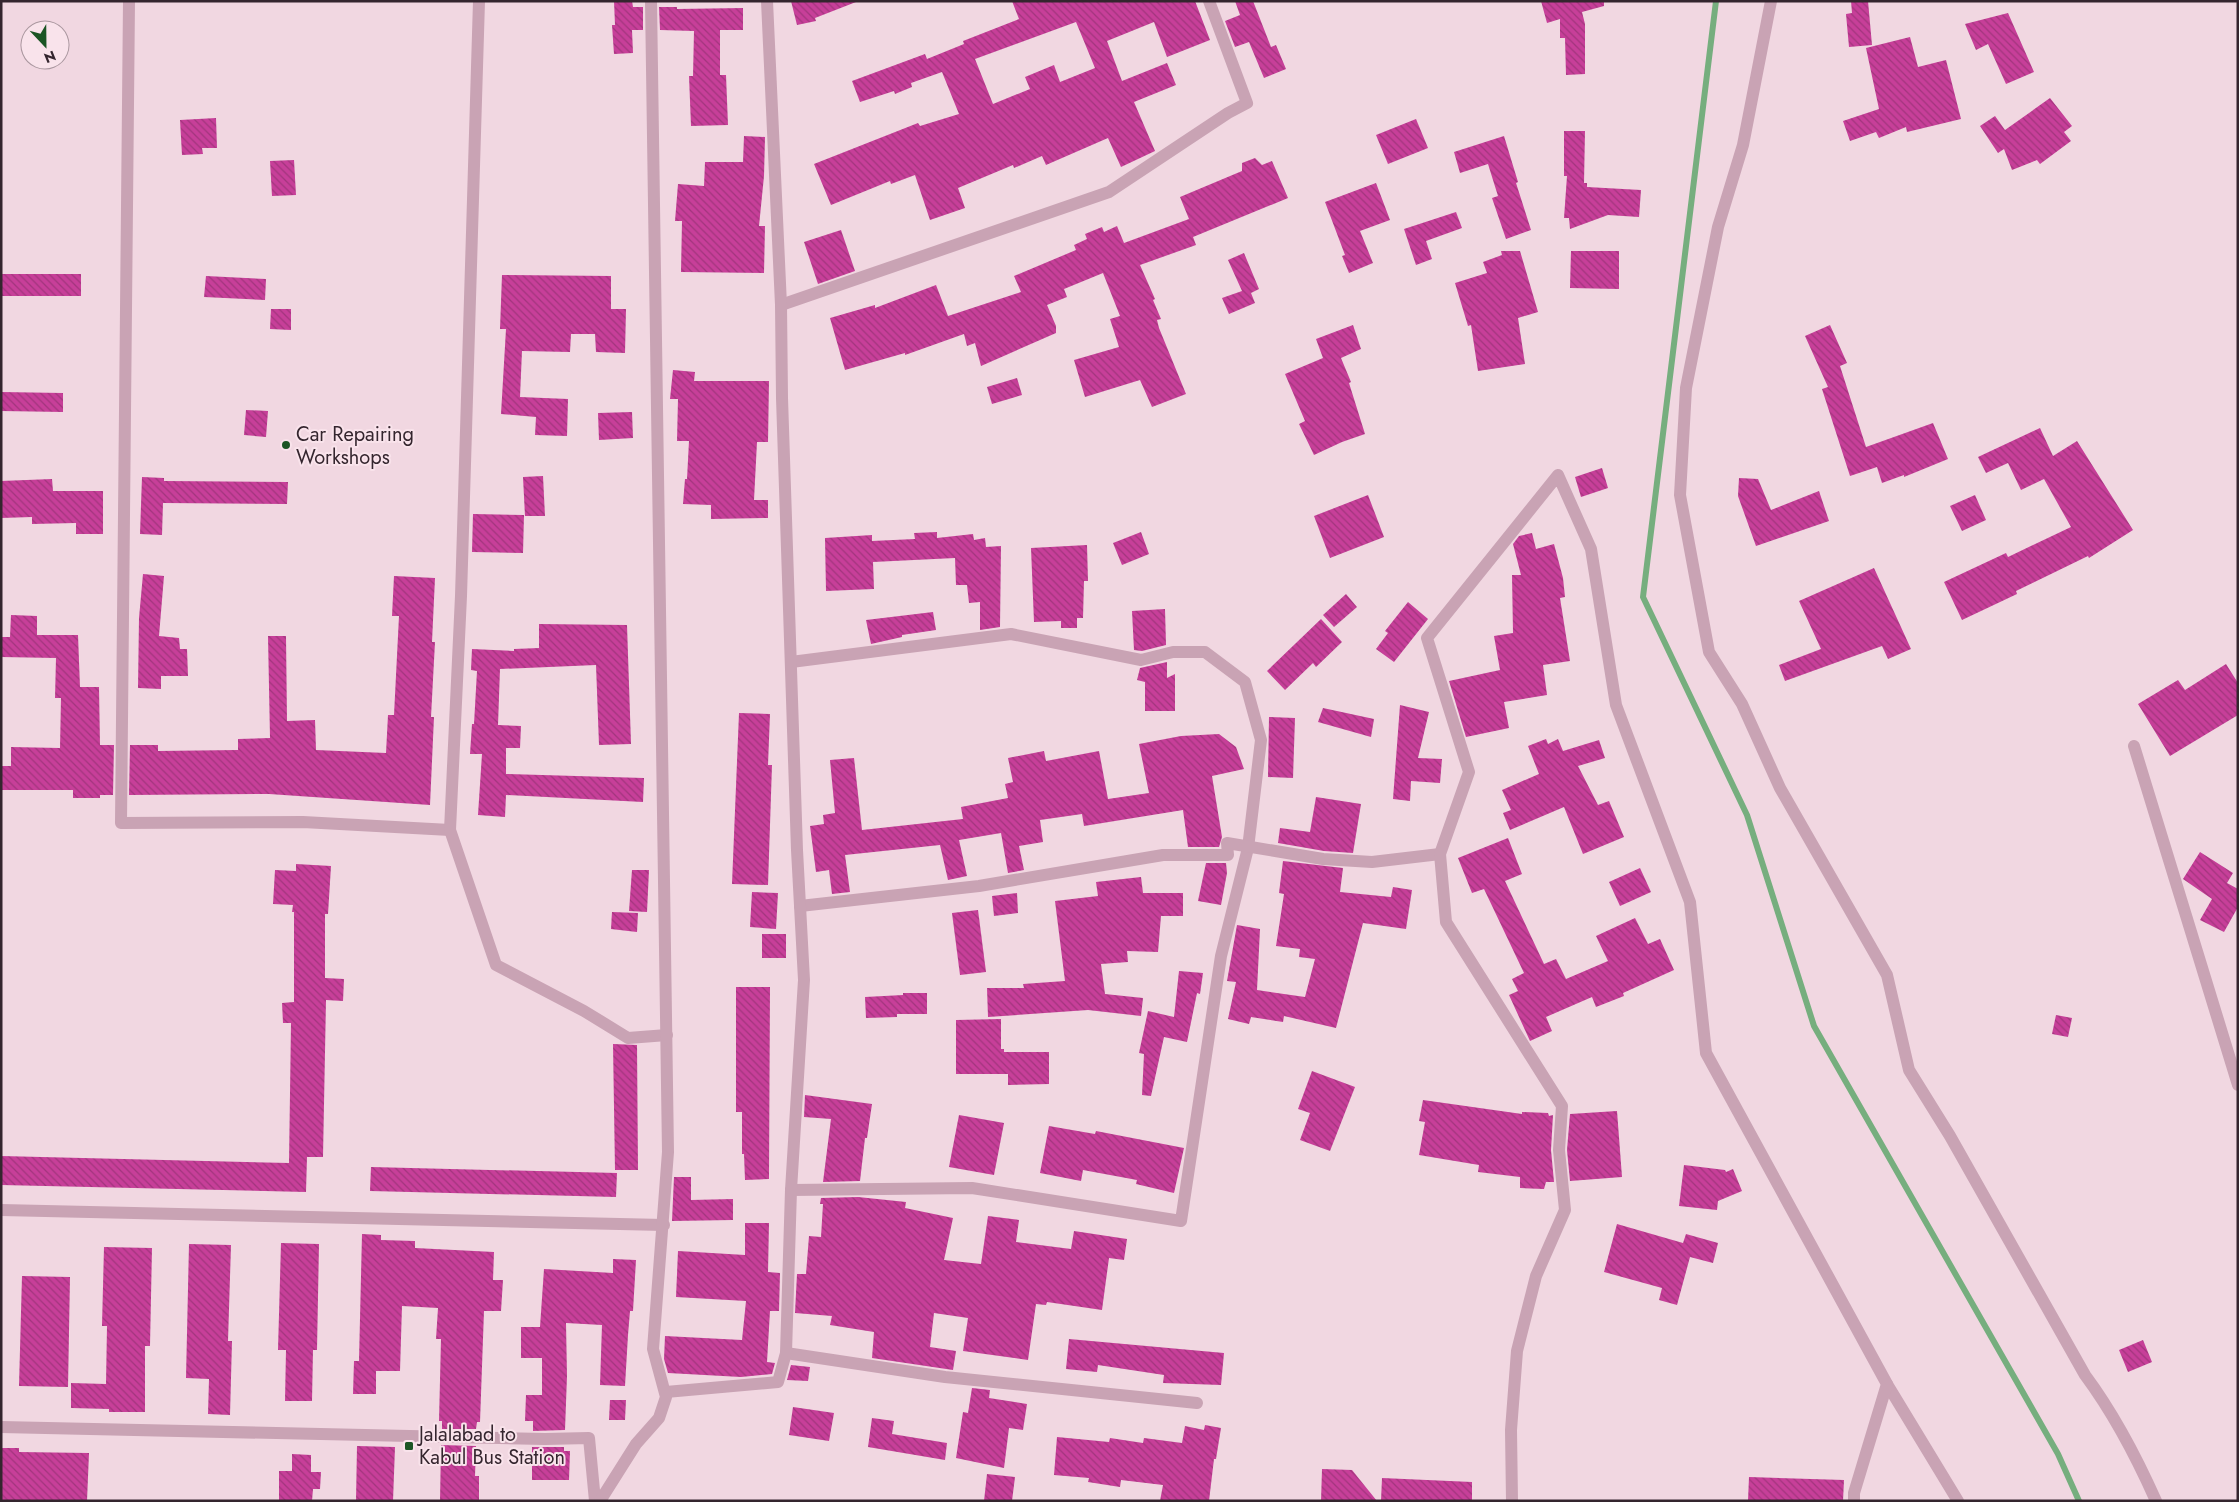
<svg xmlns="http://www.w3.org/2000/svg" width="2239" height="1502" viewBox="0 0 2239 1502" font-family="Jost,sans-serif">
  <defs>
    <pattern id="building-back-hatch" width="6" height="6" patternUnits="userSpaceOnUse" patternTransform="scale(1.25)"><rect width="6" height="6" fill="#c73f99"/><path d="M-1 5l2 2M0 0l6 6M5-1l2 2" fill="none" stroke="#a2357d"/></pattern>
  </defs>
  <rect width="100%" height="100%" fill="#f1d7e1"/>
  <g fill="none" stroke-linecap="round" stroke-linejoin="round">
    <polyline stroke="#76ae7e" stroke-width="6" points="1716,1 1643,597 1747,815 1814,1026 2058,1454 2079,1501"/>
  </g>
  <g fill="url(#building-back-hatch)" fill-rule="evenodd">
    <polygon points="614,1 632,1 633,7 643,7 643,30 632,30 633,53 614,54 612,25 615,25"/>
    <polygon points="791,1 856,1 856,2 815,18 816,21 797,25"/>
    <path d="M 1012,1 L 1195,1 L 1210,40 L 1167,57 L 1154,22 L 1107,41 L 1122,81 L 1167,63 L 1176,85 L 1134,102 L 1155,151 L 1121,167 L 1108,138 L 1046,165 L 1042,156 L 1014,168 L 1013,165 L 958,188 L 965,208 L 930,220 L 915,175 L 891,184 L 890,181 L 831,205 L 814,164 L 918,123 L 920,126 L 959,114 L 942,72 L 911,83 L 912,87 L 895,94 L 894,91 L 860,102 L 852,81 L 925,54 L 927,59 L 964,44 L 963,41 L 1019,19 ZM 1076,22 L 1095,68 L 1060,82 L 1054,65 L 1025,77 L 1030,89 L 993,104 L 975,59 Z"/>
    <polygon points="1235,1 1253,1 1271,47 1276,45 1286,69 1264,78 1249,42 1235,47 1225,21 1240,15"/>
    <polygon points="1541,1 1604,1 1604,6 1582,12 1585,24 1585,74 1566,75 1565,38 1560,38 1560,19 1547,23"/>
    <polygon points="1851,1 1868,1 1872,45 1849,47 1846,14 1852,13"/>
    <polygon points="659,7 677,7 677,9 743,8 743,30 720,30 720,75 726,75 728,125 691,126 689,76 693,76 694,31 660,30"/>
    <polygon points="2008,13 2034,72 2006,84 1988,44 1976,50 1965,24"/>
    <polygon points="1910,37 1918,67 1946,60 1961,119 1907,132 1906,127 1879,138 1876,132 1850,141 1843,121 1879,109 1866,48"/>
    <polygon points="2050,98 2072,126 2064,132 2071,141 2040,164 2037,160 2012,170 2004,149 1998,153 1980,126 1995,116 2005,130"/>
    <polygon points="216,118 217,148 202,148 203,154 182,155 180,120"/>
    <polygon points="1416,119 1428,148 1388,164 1376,135"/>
    <polygon points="1564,131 1585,131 1584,183 1587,183 1587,187 1641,190 1639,217 1608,215 1570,229 1569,218 1564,218 1567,176 1564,176"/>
    <polygon points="744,136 765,137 764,176 759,226 765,226 764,273 681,272 682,221 675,221 678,184 704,186 705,162 743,162"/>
    <polygon points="1504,136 1518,182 1516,183 1531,230 1506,239 1492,198 1498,196 1488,164 1460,173 1454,152"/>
    <polygon points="1255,158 1262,165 1272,161 1288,198 1193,237 1196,245 1140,265 1155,299 1153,300 1161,319 1157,320 1159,328 1186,394 1152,407 1140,380 1085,397 1074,360 1119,347 1110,319 1120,316 1103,273 1064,289 1067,297 1047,305 1056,326 1056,333 981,366 975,343 967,346 964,334 905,355 905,353 845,370 830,318 875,305 875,308 936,285 948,316 1021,292 1014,276 1076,250 1074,245 1087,239 1085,234 1102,227 1104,232 1117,226 1124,243 1189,219 1180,197 1242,171 1242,163"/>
    <polygon points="294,160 296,195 272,196 270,161"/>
    <polygon points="1376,183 1390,220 1360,231 1373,263 1349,273 1342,256 1345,255 1325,202"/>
    <polygon points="1456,212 1462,228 1426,241 1432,259 1416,265 1404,229"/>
    <polygon points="841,230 855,271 818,284 804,242"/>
    <polygon points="1501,251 1520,251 1538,312 1518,318 1525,364 1478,371 1471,325 1468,326 1455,283 1487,273 1483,262 1502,255"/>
    <polygon points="1571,251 1619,251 1619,289 1570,288"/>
    <polygon points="1244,253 1259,289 1251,293 1255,303 1229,314 1222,298 1242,291 1228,260"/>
    <rect x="1" y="274" width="80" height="22"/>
    <polygon points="502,275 611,276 611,309 626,309 625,353 596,352 595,334 571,334 570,352 522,351 520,397 568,399 567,436 535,435 536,417 501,414 506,329 500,329"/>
    <polygon points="206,276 266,279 265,300 204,297"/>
    <polygon points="271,309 291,309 291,330 270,329"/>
    <polygon points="1353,325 1361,349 1341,358 1351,382 1349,383 1365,434 1342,442 1314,455 1299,424 1305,421 1285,374 1323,358 1316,339"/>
    <polygon points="1830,325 1847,363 1840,366 1866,447 1933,423 1948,459 1904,477 1904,475 1882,483 1877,467 1850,476 1822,389 1828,387 1805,336"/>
    <polygon points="673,370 695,372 694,381 769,381 768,442 757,442 754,500 768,500 768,518 711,519 711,505 683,504 685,479 687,479 689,441 677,441 678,399 670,399"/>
    <polygon points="1017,378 1022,395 992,404 987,387"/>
    <polygon points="1,392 63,393 63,412 1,411"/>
    <polygon points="246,410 268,411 266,437 244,435"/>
    <polygon points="632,412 633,438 599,440 598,413"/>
    <polygon points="2040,428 2053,456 2077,441 2133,530 2089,558 2088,556 2016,591 2017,594 1962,620 1944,582 2006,553 2008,557 2071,527 2044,479 2021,490 2008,463 1986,473 1978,457"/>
    <polygon points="1602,468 1608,488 1581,497 1575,477"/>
    <polygon points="543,476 545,516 525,516 523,477"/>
    <polygon points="142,477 164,478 164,481 288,482 287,504 163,503 162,535 140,534"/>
    <polygon points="1739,478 1758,479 1771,510 1819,491 1829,521 1756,546 1738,496"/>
    <polygon points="52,479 53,491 103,491 103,534 76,534 76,523 32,524 32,517 1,518 1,481"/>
    <polygon points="1368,495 1384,537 1330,558 1314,516"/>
    <polygon points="1975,495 1986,520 1962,531 1950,506"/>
    <polygon points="473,514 524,515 523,553 472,552"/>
    <polygon points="937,532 937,538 973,534 974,540 985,538 986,547 1001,546 1000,627 980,630 980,602 969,603 967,585 956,585 955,558 873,562 874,589 826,591 825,538 872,535 872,541 915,539 914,533"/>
    <polygon points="1141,532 1149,554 1122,565 1113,543"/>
    <polygon points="1532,533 1536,549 1554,544 1563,578 1565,597 1560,598 1570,661 1543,665 1547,695 1504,702 1509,728 1466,737 1449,681 1500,670 1494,636 1513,633 1512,575 1521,575 1513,544 1519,536"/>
    <polygon points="1087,545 1088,581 1084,581 1083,618 1077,618 1077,628 1061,628 1061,621 1034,622 1031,548"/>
    <polygon points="1874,568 1911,649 1888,659 1882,646 1785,681 1779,665 1821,649 1799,601"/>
    <polygon points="143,574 164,576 159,636 179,638 180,649 187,649 188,676 161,676 161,689 138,688 139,618"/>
    <polygon points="394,576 435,578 432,642 435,642 431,717 434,717 430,805 269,794 129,795 130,745 158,745 158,751 238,750 238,739 270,738 268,636 286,636 287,721 315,720 316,750 386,753 388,715 394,715 399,616 392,616"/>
    <polygon points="1346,594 1357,607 1334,627 1323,615"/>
    <polygon points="1408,602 1428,619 1394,662 1376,649 1388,633 1385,631"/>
    <polygon points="1165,609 1166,645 1142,651 1134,650 1132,611"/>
    <polygon points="933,612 936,630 902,635 902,637 871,644 866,620"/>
    <polygon points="11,615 37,616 37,635 78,635 80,687 99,687 100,745 114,745 113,795 100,795 100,798 73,798 73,790 1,790 1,766 11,766 11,747 60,748 61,698 55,698 56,658 1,657 1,637 10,637"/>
    <polygon points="1321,619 1342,642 1316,667 1313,663 1285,690 1267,671"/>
    <polygon points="539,624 627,625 631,744 599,745 596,665 500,669 498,725 521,726 520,748 506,748 506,774 644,778 643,802 506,795 505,817 478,815 482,754 470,754 472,724 474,724 477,671 471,670 472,649 514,651 514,649 539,648"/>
    <polygon points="1167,662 1167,678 1175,674 1175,711 1145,711 1145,682 1137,680 1140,668"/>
    <polygon points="2226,664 2238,683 2238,715 2170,756 2138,704 2178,680 2185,690"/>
    <polygon points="1400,705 1429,712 1418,758 1442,759 1440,783 1411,781 1410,801 1393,799"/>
    <polygon points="1323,708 1374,719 1371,737 1318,722"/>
    <polygon points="739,713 770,714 768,765 772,765 768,885 732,884"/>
    <polygon points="1269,717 1295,718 1293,778 1268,777"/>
    <polygon points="1219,734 1236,747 1244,769 1212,776 1222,837 1219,847 1188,847 1183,810 1084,826 1082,814 1040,820 1043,842 1019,846 1024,870 1008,873 1001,833 959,840 967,876 948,880 940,845 845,855 850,892 832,894 829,870 816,872 810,826 824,824 823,815 835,813 830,760 854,758 862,830 963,819 961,807 1008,798 1005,784 1013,782 1008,758 1044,751 1046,761 1099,751 1108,799 1149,793 1139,744 1181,736"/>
    <polygon points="1546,739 1548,744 1558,739 1563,751 1599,740 1605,758 1578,766 1598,805 1609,801 1624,837 1583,854 1564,807 1510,830 1503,813 1511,810 1502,790 1539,774 1528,746"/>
    <polygon points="1316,797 1361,804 1353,853 1324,851 1278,843 1280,828 1310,832"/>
    <polygon points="1508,838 1522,874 1505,881 1544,964 1556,959 1566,979 1608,961 1596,936 1635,918 1648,944 1660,939 1674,970 1623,993 1624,996 1596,1007 1592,997 1546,1017 1552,1031 1530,1041 1509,995 1518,991 1512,979 1524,973 1484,889 1472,893 1458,858"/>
    <polygon points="2200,852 2233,873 2227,883 2238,889 2238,907 2224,932 2200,920 2212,899 2183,879"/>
    <polygon points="1283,861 1343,868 1340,892 1391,897 1393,887 1412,890 1406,929 1363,923 1336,1028 1284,1016 1283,1022 1251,1017 1249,1024 1228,1019 1236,982 1227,981 1237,925 1260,929 1257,990 1305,997 1315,959 1299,957 1300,949 1276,946 1284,894 1279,893"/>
    <polygon points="1206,863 1226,863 1227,873 1221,905 1198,901"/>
    <polygon points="296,864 331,866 328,914 325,914 325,978 344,979 343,1001 326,1000 323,1157 307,1157 306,1192 1,1185 1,1156 289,1163 291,1023 283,1023 282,1003 294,1002 294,912 292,912 293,905 273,904 275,870 296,871"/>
    <polygon points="1640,868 1651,892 1620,906 1609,882"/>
    <polygon points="632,870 649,870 647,912 629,911"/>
    <polygon points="1141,877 1143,893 1183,893 1183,916 1161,916 1158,952 1127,951 1128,962 1101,964 1105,994 1143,998 1141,1016 1088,1010 988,1017 987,988 1024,988 1023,984 1065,981 1055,901 1098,896 1096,882"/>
    <polygon points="752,892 778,893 776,929 750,927"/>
    <polygon points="1017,893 1018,913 994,916 992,896"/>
    <polygon points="978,910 986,972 960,975 952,913"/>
    <polygon points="612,912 638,913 637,932 611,929"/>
    <rect x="762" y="934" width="24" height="24"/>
    <polygon points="1179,971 1203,973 1200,994 1197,993 1187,1042 1164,1037 1151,1096 1142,1095 1144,1054 1139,1053 1148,1011 1174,1017"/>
    <polygon points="736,987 770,987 769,1179 745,1180 744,1154 742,1154 742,1112 736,1112"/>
    <polygon points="903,993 927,993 927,1014 897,1014 897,1017 866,1018 865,997 903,995"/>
    <polygon points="2056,1015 2072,1018 2068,1037 2052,1034"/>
    <polygon points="1001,1019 1001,1049 1004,1049 1004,1052 1049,1052 1049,1084 1008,1085 1008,1074 956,1074 956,1020"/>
    <polygon points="613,1044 637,1045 638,1170 615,1170"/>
    <polygon points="1312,1071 1355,1087 1330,1151 1300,1140 1310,1113 1298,1109"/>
    <polygon points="805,1095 872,1104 867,1138 865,1138 860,1181 823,1182 831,1119 804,1117"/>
    <polygon points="1423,1100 1522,1114 1522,1112 1548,1113 1549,1116 1553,1115 1551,1150 1554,1182 1546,1182 1544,1189 1520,1188 1520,1177 1478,1172 1479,1165 1419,1155 1425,1122 1419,1121"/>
    <polygon points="1617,1111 1622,1177 1570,1181 1567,1150 1570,1114"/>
    <polygon points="959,1115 1004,1123 994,1175 949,1167"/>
    <polygon points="1049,1126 1095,1134 1096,1131 1184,1148 1174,1193 1136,1184 1137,1180 1083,1170 1081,1181 1040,1173"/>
    <polygon points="1684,1165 1725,1170 1726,1172 1733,1169 1742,1191 1718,1201 1717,1210 1679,1206"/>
    <polygon points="371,1167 617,1173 616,1197 370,1191"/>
    <polygon points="674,1177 691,1177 691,1200 733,1199 733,1220 672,1221"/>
    <polygon points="858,1197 906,1202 905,1208 953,1218 944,1260 981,1264 988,1216 1019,1220 1016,1242 1071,1249 1074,1231 1127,1239 1124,1260 1109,1258 1102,1310 1047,1302 1046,1305 1036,1304 1028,1360 963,1351 968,1318 934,1313 930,1347 956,1351 953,1370 872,1358 874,1332 830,1325 832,1316 795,1313 797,1274 806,1274 809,1236 821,1237 823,1204 820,1204 821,1198"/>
    <polygon points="745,1223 769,1223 768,1272 780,1273 779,1311 770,1311 767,1362 775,1363 772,1374 741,1377 668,1373 664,1359 665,1336 742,1340 746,1301 676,1297 678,1251 745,1255"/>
    <polygon points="1617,1224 1683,1243 1686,1234 1718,1243 1713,1263 1690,1257 1677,1305 1659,1300 1662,1288 1604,1272"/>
    <polygon points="362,1234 381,1235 381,1240 415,1241 415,1248 494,1252 493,1280 503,1280 501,1311 484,1311 480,1422 477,1422 476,1429 442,1429 442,1421 439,1421 441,1339 436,1339 438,1308 402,1306 400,1371 376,1371 376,1394 353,1394 354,1361 359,1361"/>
    <polygon points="281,1243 319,1244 317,1350 313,1350 312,1401 285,1401 286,1350 278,1350"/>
    <polygon points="189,1244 231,1245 228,1341 232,1341 230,1415 208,1414 209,1379 186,1378"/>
    <polygon points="104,1247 152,1248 150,1346 145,1346 145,1412 109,1412 109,1409 71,1408 71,1383 106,1384 107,1326 102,1326"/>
    <polygon points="613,1259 636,1260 633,1311 630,1311 628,1335 625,1386 600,1385 602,1325 566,1323 567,1376 565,1430 533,1431 533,1421 525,1421 526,1395 542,1395 542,1358 521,1358 521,1327 540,1327 544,1269 613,1273"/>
    <polygon points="22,1276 70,1277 68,1387 19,1386"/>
    <polygon points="1069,1339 1224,1353 1221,1385 1163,1383 1164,1375 1098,1365 1097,1372 1066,1369"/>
    <polygon points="2143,1340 2152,1362 2128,1372 2119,1350"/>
    <polygon points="791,1365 810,1367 808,1381 787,1380"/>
    <polygon points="972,1388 990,1390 989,1398 1027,1404 1023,1430 1009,1428 1004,1468 956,1458 963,1412 968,1413"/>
    <polygon points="610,1400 626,1400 625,1420 609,1420"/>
    <polygon points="793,1407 834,1413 829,1441 789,1435"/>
    <polygon points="872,1418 894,1421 892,1434 947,1443 945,1460 868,1447"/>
    <polygon points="1205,1425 1221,1428 1216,1459 1214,1459 1209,1501 1160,1501 1163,1485 1121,1480 1120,1487 1088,1482 1089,1478 1054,1475 1057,1437 1109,1442 1110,1438 1143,1443 1144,1438 1182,1443 1185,1426 1204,1430"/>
    <polygon points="441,1445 476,1446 475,1476 479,1476 479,1501 440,1501"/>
    <polygon points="357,1446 395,1447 393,1501 356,1501"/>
    <polygon points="532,1447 564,1447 564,1451 570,1451 569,1480 532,1480"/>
    <polygon points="1,1448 19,1448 19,1452 89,1453 87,1501 2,1501"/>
    <polygon points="292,1454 311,1455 311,1472 321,1472 320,1489 313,1489 312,1501 279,1501 279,1471 292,1471"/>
    <polygon points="1322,1469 1352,1470 1377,1501 1321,1501"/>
    <polygon points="987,1474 1015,1477 1012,1501 984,1501"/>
    <polygon points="1749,1477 1844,1480 1843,1501 1748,1501"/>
    <polygon points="1382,1478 1472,1482 1472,1501 1381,1501"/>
  </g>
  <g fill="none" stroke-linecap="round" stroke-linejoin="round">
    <polyline stroke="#c9a3b4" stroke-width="12" points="1,1427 545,1439 589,1438 595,1501"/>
    <g stroke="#c9a3b4" stroke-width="12">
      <polyline points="129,1 121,823 303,822 450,830"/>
      <polyline points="479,1 461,596 450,830 496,965 584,1011 628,1038 667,1035"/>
      <path d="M 1771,1 L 1743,145 L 1718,227 L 1686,388 L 1680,495 L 1709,652 L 1742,704 L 1780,788 L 1887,975 L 1909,1070 L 1950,1136 L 2085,1375 C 2114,1414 2136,1456 2156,1501"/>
      <polyline points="781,305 1109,192 1228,113 1247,103 1209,1"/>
      <polyline points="791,662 1011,634 1141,660 1173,652 1205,652 1245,682 1261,740 1248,848 1221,956 1181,1221 972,1188 791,1190"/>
      <polyline points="2134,746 2238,1085"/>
      <polyline points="800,906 979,886 1163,855 1228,855 1227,843 1323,859 1372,862 1440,854"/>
      <polyline points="1,1210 664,1225"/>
      <polyline points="786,1353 945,1377 1197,1403"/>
      <polyline points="1887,1384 1958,1501"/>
      <polyline points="666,1392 778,1382 786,1353 791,1190 804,980 797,850 782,398 781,305 767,1"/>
      <polyline points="600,1501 636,1444 659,1418 666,1397 653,1349 668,1152 651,1"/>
      <polyline points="1512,1501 1511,1430 1517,1351 1536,1276 1565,1210 1559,1150 1562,1106 1446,922 1440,854 1469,772 1427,638 1558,475 1591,549 1616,705 1690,902 1706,1053 1887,1384 1854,1493 1854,1501"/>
    </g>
  </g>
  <g fill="#1b5524" stroke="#f9e3eb" stroke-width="2">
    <circle cx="286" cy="445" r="5"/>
    <rect x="404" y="1441" width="10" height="10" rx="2.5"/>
  </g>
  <g text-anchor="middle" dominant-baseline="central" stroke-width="4" stroke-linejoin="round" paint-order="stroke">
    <g font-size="20" fill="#34252e" stroke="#f9e3eb" text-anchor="start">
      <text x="296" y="434">Car Repairing<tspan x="296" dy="23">Workshops</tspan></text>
      <text x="419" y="1434">Jalalabad to<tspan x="419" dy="23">Kabul Bus Station</tspan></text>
    </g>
  </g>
  <rect width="2239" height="1502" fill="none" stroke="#34252e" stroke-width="5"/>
  <g transform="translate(45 45) rotate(158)"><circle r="24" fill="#f9e3eb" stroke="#aa979f"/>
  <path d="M0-4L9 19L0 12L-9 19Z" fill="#1b5524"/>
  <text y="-8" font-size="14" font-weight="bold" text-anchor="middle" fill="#34252e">N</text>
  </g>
</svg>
